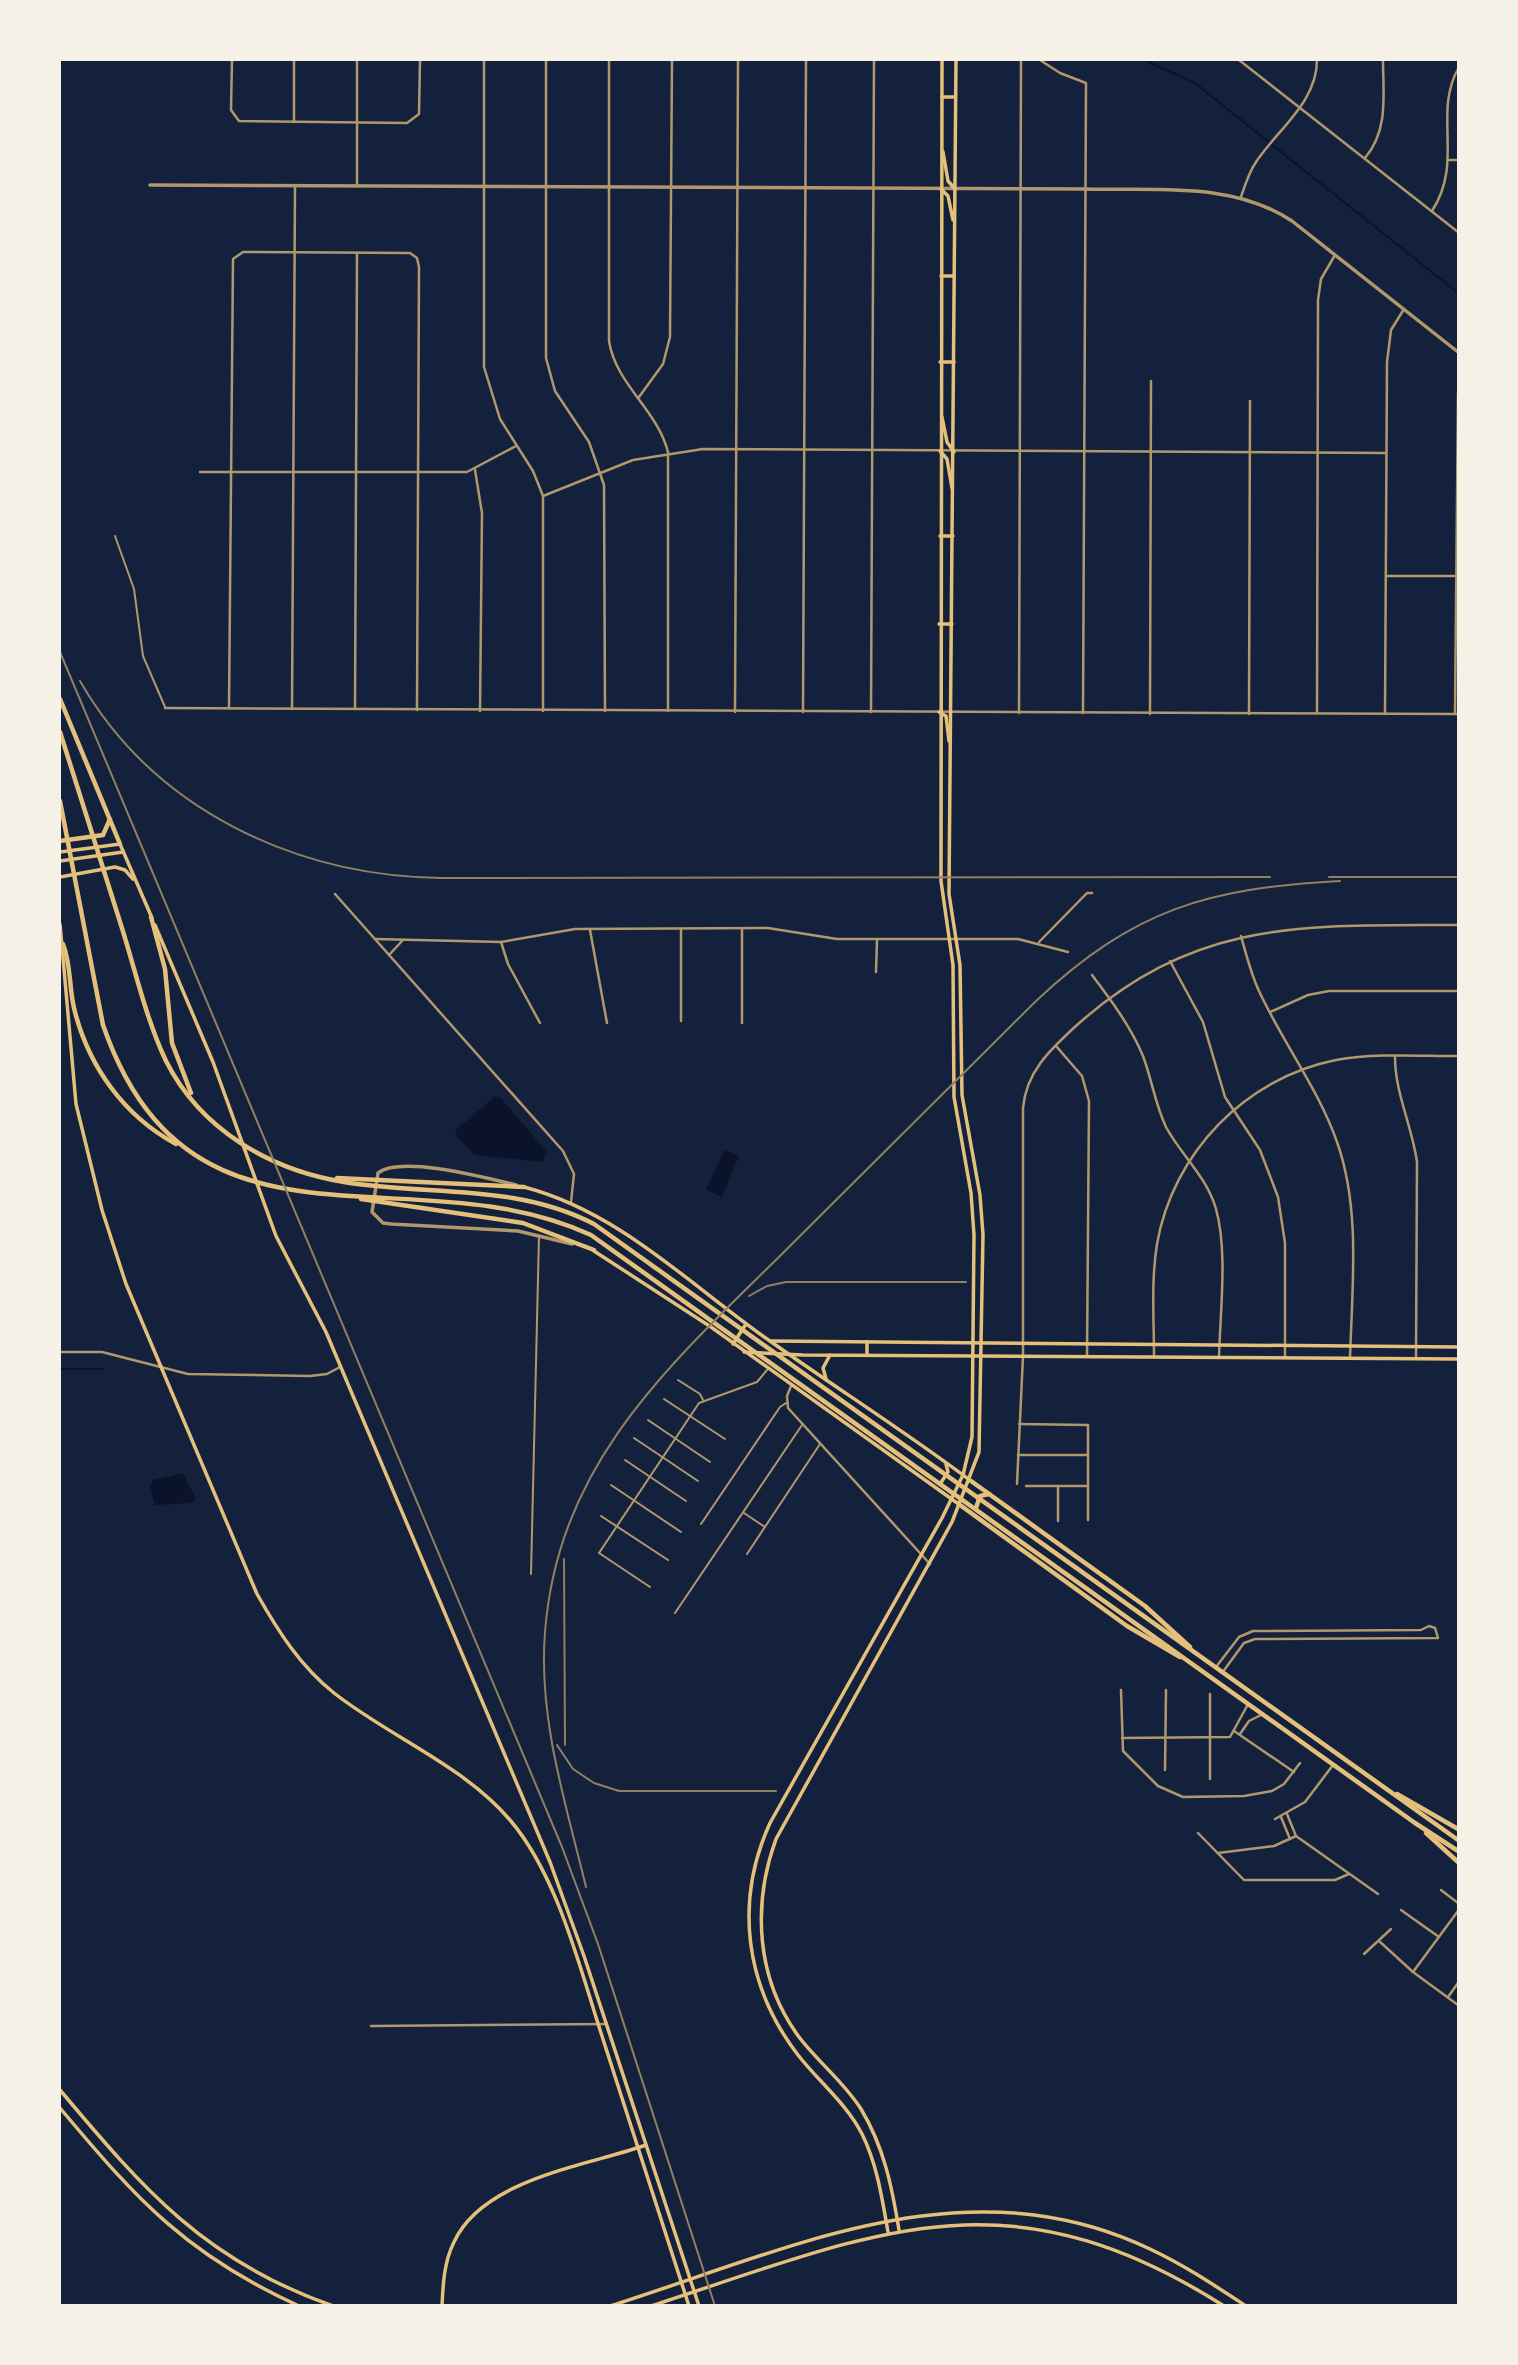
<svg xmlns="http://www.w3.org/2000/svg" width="1518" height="2365" viewBox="0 0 1518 2365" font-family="'Asap Condensed',sans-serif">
  <rect width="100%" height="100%" fill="#14213d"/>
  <g fill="#0b132b">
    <polygon points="494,1097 500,1097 546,1151 543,1162 474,1155 455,1134 456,1130"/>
    <polygon points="724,1150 739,1156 722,1197 706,1190"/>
    <polygon points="183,1473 196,1499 192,1503 155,1505 150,1487 153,1480"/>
  </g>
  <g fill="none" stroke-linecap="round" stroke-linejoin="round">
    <g stroke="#0b132b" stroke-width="2">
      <polyline points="1144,60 1195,83 1458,293"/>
      <polyline points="60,1369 103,1369"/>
    </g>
    <g stroke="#b1986c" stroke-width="2">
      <polyline points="115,536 134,589 143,656 165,707"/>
      <polyline points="678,1380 700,1394 703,1400"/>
      <polyline points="664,1399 725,1439"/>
      <polyline points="648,1420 710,1462"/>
      <polyline points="634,1438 698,1481"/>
      <polyline points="625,1460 686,1501"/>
      <polyline points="611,1485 681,1532"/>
      <polyline points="744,1513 765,1527"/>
      <polyline points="601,1516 668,1560"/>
      <polyline points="701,1524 780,1407 786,1403"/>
      <polyline points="747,1554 820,1444"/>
      <polyline points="531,1574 539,1236"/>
      <polyline points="650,1587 599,1553 699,1403 757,1382 767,1370"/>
      <polyline points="675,1613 802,1425"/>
    </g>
    <g stroke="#b1986c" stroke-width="2.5">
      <polyline points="232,60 231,110 239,121 407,123 419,114 420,60"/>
      <polyline points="484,60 484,367 500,419 533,471 543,496 543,711"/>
      <polyline points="546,60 546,358 555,391 589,442 604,485 605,711"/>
      <path d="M 609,60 L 609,341 C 616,385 657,409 668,452 L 668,711"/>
      <polyline points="1040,60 1060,73 1086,83 1083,713"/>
      <polyline points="1239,60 1458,232"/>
      <polyline points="294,122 294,60"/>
      <path d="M 1365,158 C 1389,130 1383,94 1383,60"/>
      <polyline points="1449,160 1458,160"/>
      <polyline points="357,186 357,60"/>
      <path d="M 1241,197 C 1245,185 1249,172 1256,162 C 1278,129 1317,102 1317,60"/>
      <path d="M 1432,211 C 1464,162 1433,114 1458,69"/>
      <polyline points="639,397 663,364 670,337 672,60"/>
      <polyline points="475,470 482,513 480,711"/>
      <polyline points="200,472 467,472 516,446"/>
      <polyline points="543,496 633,460 703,449 1386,453"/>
      <polyline points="1386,576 1458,576"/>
      <polyline points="165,708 1458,714"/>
      <polyline points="229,708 233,259 243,252 410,253 417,258 419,267 417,710"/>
      <polyline points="292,709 295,187"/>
      <polyline points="355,709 357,254"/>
      <polyline points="735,712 738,60"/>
      <polyline points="803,712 806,60"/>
      <polyline points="871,712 874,60"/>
      <polyline points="1019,713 1021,60"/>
      <polyline points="1317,713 1318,300 1321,279 1335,255"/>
      <polyline points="1150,714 1151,381"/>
      <polyline points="1249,714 1250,401"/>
      <polyline points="1385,714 1387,362 1391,330 1404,309"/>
      <polyline points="1455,714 1458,393"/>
      <polyline points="335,894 563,1151 574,1174 571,1202"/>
      <polyline points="742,929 742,1023"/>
      <polyline points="590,930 607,1023"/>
      <polyline points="681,930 681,1021"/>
      <path d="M 1241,936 C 1246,954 1251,974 1259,991 C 1283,1043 1318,1088 1337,1142 C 1361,1209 1352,1288 1350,1358"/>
      <polyline points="375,939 501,942 575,929 768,928 837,939 1018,939 1068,952"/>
      <polyline points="501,942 508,964 540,1023"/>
      <polyline points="1039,942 1087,893 1092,893"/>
      <polyline points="389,955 403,940"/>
      <polyline points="1170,961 1203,1022 1225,1097 1260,1150 1278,1197 1285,1243 1285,1358"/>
      <polyline points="876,972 877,940"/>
      <path d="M 1092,975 C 1111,1000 1131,1027 1143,1056 C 1152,1080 1155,1104 1166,1127 C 1181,1155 1207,1177 1216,1209 C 1228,1251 1220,1313 1219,1358"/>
      <polyline points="1270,1012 1308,995 1329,991 1458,991"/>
      <polyline points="1056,1046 1082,1076 1089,1101 1087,1357"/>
      <path d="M 1395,1057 C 1395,1093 1412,1126 1417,1162 L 1416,1359"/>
      <polyline points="60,1352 102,1352 188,1374 310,1376 327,1374 340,1367"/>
      <path d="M 1154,1356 C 1154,1319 1151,1281 1157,1244 C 1173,1153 1245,1078 1336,1060 C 1376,1053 1418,1056 1458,1056"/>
      <polyline points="791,1386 787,1396 788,1408 930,1564"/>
      <polyline points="1019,1424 1088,1425 1088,1520"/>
      <polyline points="1018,1455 1088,1455"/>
      <path d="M 1017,1484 L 1023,1356 L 1023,1108 C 1026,1071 1052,1048 1077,1025 C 1198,917 1307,926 1458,925"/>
      <polyline points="1026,1486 1088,1486"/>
      <polyline points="1058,1521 1058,1486"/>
      <polyline points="1216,1667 1239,1637 1253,1631 1421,1630 1429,1626 1435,1628 1438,1638 1255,1639 1244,1643 1222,1673"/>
      <polyline points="1121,1690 1123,1751 1158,1786 1183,1797 1244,1796 1272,1791 1284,1784 1300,1763"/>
      <polyline points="1234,1731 1294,1772"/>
      <polyline points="1240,1734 1249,1721 1263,1714"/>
      <polyline points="1122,1738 1230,1737 1247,1706"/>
      <polyline points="1165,1770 1166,1690"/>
      <polyline points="1210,1779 1210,1694"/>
      <polyline points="1287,1814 1296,1836 1378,1894"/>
      <polyline points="1281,1817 1290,1839"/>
      <polyline points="1275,1819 1305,1802 1333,1765"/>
      <polyline points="1198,1833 1244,1880 1335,1880 1349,1874"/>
      <polyline points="1218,1853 1274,1846 1296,1836"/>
      <polyline points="1441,1890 1458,1903"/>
      <polyline points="1401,1910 1439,1937"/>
      <polyline points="1379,1941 1413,1972 1458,2005"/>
      <polyline points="1364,1954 1391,1929"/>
      <polyline points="1413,1972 1458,1911"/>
      <polyline points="1448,1997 1458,1983"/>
      <polyline points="371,2026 607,2024"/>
    </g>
    <g stroke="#b1986c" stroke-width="3.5">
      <path d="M 150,185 L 1086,189 C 1155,191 1232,181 1292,221 L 1458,352"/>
      <path d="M 516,1185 C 487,1178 401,1155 378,1173 L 372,1212 L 383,1223 L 391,1224 L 518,1231 L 572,1244"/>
    </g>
    <g stroke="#e5c07b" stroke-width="3.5">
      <polyline points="942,97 955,97"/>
      <polyline points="943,152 948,181 955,189"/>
      <polyline points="941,189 948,196 953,220"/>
      <polyline points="941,276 954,276"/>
      <polyline points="940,362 954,362"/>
      <polyline points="942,417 947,442 954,452"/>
      <polyline points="940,451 947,459 952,488"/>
      <polyline points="940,536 953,536"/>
      <polyline points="939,624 952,624"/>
      <polyline points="939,712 946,716 949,741"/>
      <polyline points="60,852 120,844 152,918"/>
      <polyline points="60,861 123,852"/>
      <polyline points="60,877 115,867 125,870 133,879"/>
      <path d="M 60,924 L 76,1104 L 102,1210 L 126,1284 L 257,1594 C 278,1631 300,1666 334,1693 C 390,1737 463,1765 510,1820 C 557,1875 579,1965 601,2033 C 630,2124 660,2215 689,2306"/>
      <polyline points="155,925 213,1062 276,1236 326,1332 550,1862 584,1956 699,2306"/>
      <path d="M 524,1187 C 620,1212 691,1286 770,1341 C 836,1388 906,1432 971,1481"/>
      <polyline points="594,1251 711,1327 960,1505"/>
      <polyline points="770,1341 1458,1347"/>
      <polyline points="867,1342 867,1355"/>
      <polyline points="733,1344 746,1324"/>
      <polyline points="744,1352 803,1355 1458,1359"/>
      <polyline points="826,1379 823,1368 830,1355"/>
      <polyline points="940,1484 948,1472 946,1464"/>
      <path d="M 60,2090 C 144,2190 205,2261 333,2306"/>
      <path d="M 60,2108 C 137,2200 187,2255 299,2306"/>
      <path d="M 899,2230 C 892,2187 884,2147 861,2109 C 844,2082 818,2062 799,2037 C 756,1979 752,1905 776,1839 L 952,1522 L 979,1452 L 983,1235 L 980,1195 L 962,1095 L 960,965 L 949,894 L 956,60"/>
      <path d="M 888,2232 C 882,2198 877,2164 862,2134 C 846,2103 819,2082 798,2055 C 745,1986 734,1902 770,1823 L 942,1518 L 963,1475 L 972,1437 L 974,1235 L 971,1193 L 954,1097 L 953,965 L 941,881 L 942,60"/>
      <path d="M 442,2306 C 443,2284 444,2262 454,2242 C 483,2179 586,2166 646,2145"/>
      <path d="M 610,2306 C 788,2250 965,2161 1150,2249 C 1184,2265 1214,2285 1246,2306"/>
      <path d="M 651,2306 C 875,2233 1005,2167 1224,2306"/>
    </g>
    <g stroke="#e5c07b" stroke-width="4.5">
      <polyline points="60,699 120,844"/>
      <path d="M 60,732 C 80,797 101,861 121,925 C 135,969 146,1019 166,1061 C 201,1130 270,1170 344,1182 C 428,1196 515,1183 594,1224 L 1458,1840"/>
      <path d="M 60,801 L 103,1025 C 190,1276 410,1151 591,1235 L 1415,1823 L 1458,1851"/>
      <polyline points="60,841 103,835 110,819"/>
      <polyline points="151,917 165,969 172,1043 191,1093"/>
      <path d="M 63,944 C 71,964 69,987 74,1008 C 88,1066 124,1116 176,1144"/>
      <polyline points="337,1178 524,1187"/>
      <polyline points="361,1199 523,1223 594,1250"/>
      <polyline points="971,1481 1145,1606 1190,1647"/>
      <polyline points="960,1505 1127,1626 1180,1657"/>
      <polyline points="976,1508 980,1496 989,1494"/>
      <polyline points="1397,1794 1458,1829"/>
      <polyline points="1426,1833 1458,1862"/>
    </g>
    <g stroke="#918062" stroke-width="2">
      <polyline points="60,652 562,1847 598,1944 715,2306"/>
      <path d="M 80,681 C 154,810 296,876 441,878 L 1270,877"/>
      <polyline points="1329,877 1458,877"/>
      <polyline points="749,1296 767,1286 786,1282 966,1282"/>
      <polyline points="564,1559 565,1745"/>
      <polyline points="557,1745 573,1769 594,1783 619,1791 776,1791"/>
      <path d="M 586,1887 C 566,1804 538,1719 545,1632 C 559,1452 684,1353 802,1234 C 880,1156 958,1079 1036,1001 C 1134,909 1208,888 1340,881"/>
    </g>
  </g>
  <rect width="1518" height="2365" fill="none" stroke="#f6f1e7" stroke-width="122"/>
</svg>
